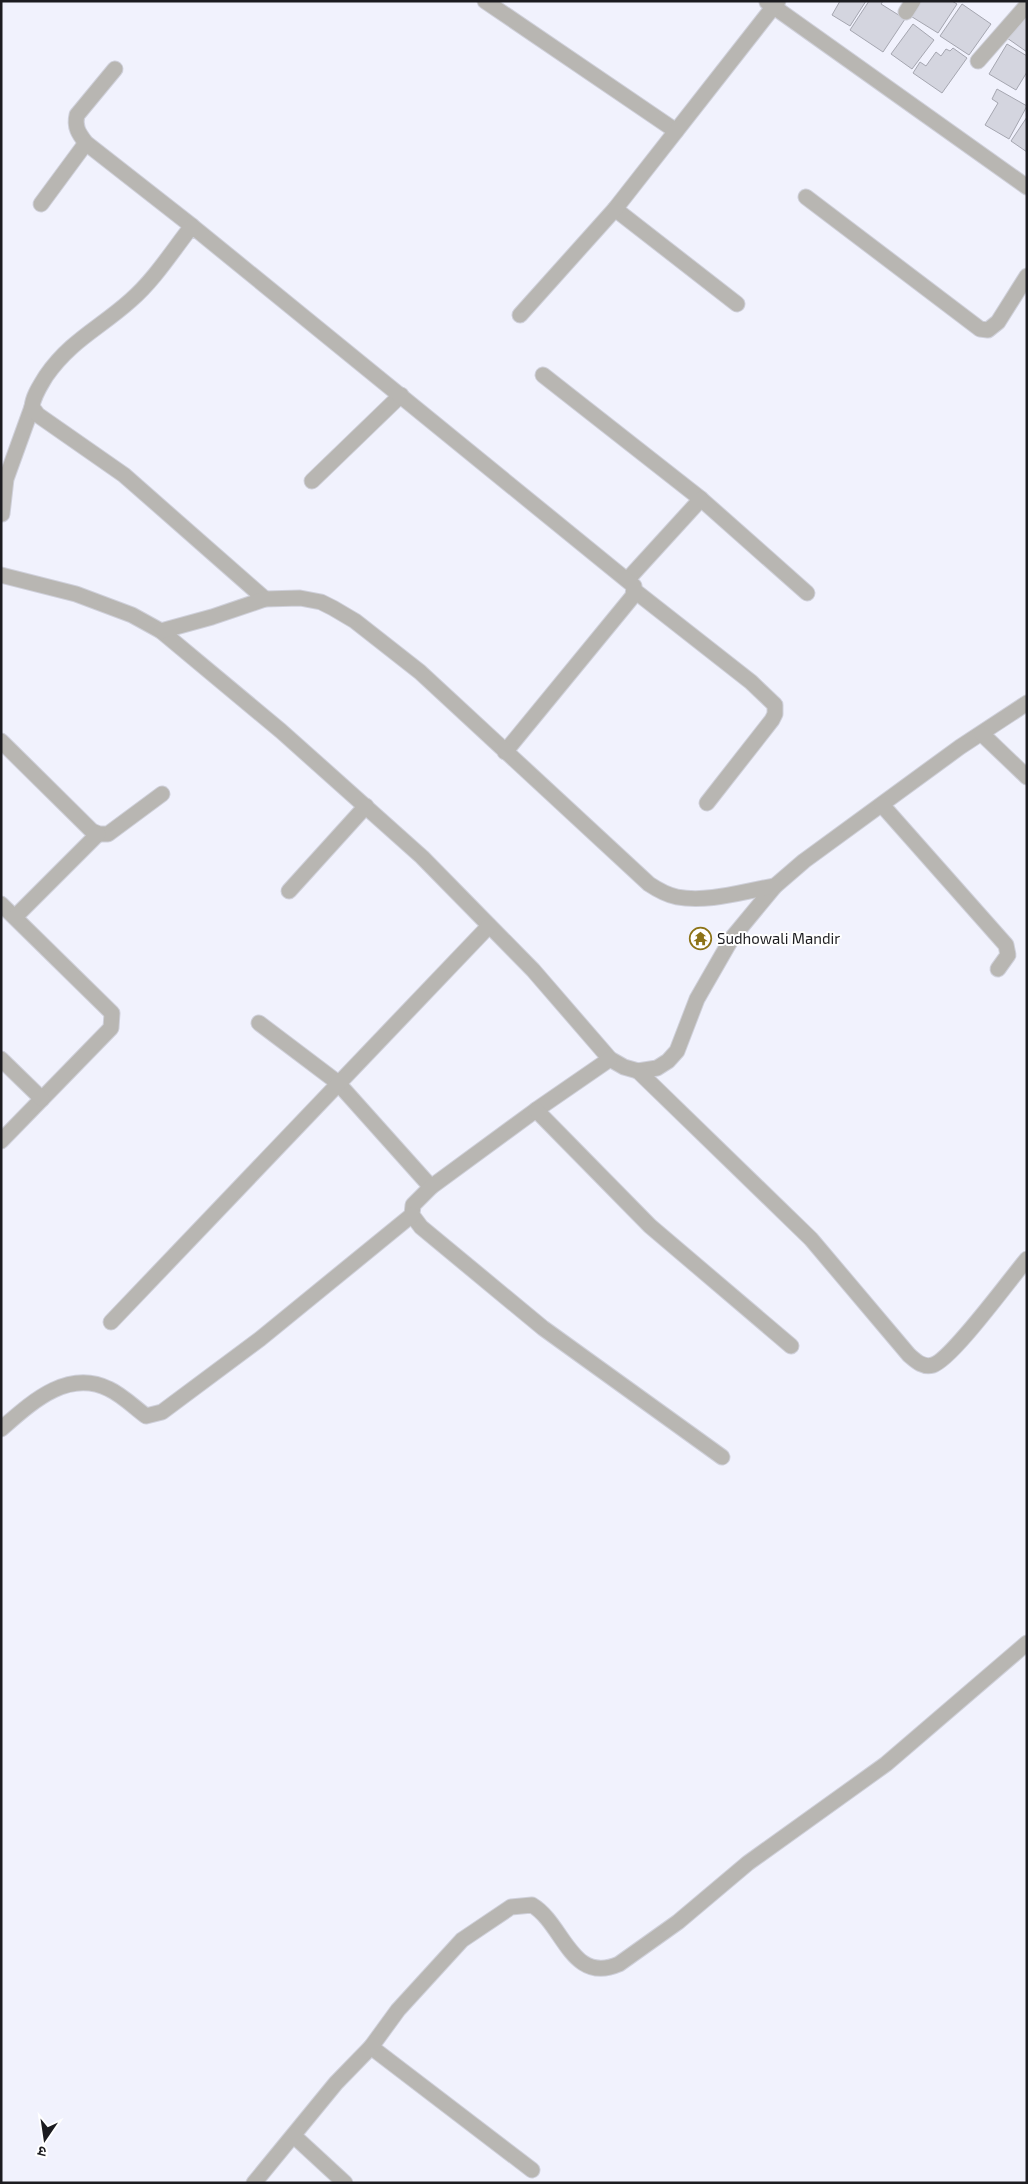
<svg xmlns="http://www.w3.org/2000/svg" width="1028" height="2184" viewBox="0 0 1028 2184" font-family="'Exo 2','Noto Sans Devanagari',sans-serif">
  <rect width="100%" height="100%" fill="#f1f2fd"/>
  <g fill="#d4d5df" stroke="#a5a6b0">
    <polygon points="840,1 866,1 850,26 832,15"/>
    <polygon points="869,1 883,1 881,4 905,19 883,52 850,30"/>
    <polygon points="918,1 952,1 957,4 938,33 909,15"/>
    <polygon points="962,4 991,24 969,55 940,36"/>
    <polygon points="1027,10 1027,52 1007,38"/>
    <polygon points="913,24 934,40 912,69 891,54"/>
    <polygon points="1007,44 1027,56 1027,72 1016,90 989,74"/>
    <polygon points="953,48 967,58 942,93 913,73 920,62 926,66 936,52 941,56 946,49 950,51"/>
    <polygon points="997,89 1027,106 1009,139 985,125 998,103 992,99"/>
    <polygon points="1027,117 1027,152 1011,141"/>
  </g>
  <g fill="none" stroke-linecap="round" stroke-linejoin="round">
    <defs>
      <g id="street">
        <polyline points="485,1 676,131"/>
        <polyline points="767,2 1027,187"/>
        <polyline points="906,12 913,1"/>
        <polyline points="978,61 1027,5"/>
        <path d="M 115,69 L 77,115 C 74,127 79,134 86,143 L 192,226"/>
        <polyline points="806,197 980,329 988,330 998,322 1027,276"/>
        <polyline points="41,204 86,143"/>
        <polyline points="615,209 737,304"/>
        <polyline points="520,315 615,209 778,1"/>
        <polyline points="543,375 701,499 807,593"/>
        <polyline points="312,481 401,395"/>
        <polyline points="2,514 6,479 32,407"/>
        <polyline points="1,575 76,594 132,615 161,631 281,731 422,857 533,970 610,1059 624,1067 638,1071 657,1068 668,1061 677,1051 697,999 732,938 775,886 804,861 960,747 1027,703"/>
        <polyline points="628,579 701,499"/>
        <polyline points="635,591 751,682 775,705 775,714 772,720 707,803"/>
        <path d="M 265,599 L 124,475 L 38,415 L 32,407 C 33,396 40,386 46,376 C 71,340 100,328 131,300 C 155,279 173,250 192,226 L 634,586 L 633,596 L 505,752"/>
        <path d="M 161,631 L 212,617 L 265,599 L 300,598 L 321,602 L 333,608 L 355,621 L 420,672 L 649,884 C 658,890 667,895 677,897 C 708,903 744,891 775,886"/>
        <polyline points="982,734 1027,777"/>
        <polyline points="1,741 92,831 99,834 108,834 162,794"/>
        <polyline points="882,805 1006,945 1008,955 998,969"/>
        <polyline points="289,891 366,806"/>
        <polyline points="1,904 112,1013 111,1028 1,1141"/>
        <polyline points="15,917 98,834"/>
        <polyline points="259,1023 337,1082 431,1187"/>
        <polyline points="1,1059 42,1099"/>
        <polyline points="610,1059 536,1110 431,1187 413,1205 412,1215 421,1227 543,1328 722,1457"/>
        <path d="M 638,1071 L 811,1239 L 909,1355 C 916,1361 923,1368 933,1365 C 952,1359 1010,1279 1027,1259"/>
        <polyline points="536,1110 650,1226 791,1346"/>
        <polyline points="111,1322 489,926"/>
        <path d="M 1,1429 C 30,1404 67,1368 109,1389 C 122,1395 134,1407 146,1416 L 162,1412 L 260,1339 L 412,1215"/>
        <polyline points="371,2047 532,2170"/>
        <polyline points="294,2136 345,2183"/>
        <path d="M 254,2183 L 336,2083 L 371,2047 L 398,2010 L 462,1940 L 511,1907 L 532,1905 C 564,1924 571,1985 619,1964 L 678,1922 L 748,1863 L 886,1764 L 1027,1643"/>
      </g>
    </defs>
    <use href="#street" stroke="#cfd0da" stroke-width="17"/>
    <use href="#street" stroke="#b8b6b2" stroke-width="15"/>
  </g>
  <defs>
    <symbol id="temple-ring" viewBox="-11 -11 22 22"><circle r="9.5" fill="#fff" stroke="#8d7317" stroke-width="1.5"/><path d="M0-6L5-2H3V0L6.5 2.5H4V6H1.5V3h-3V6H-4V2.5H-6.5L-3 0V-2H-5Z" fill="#8d7317"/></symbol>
  </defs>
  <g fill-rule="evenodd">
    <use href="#temple-ring" x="688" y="926" width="25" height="25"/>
  </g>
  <g text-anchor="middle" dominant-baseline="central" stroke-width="4" stroke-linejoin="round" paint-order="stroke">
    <g font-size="15" fill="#1c1c20" stroke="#fff" text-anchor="start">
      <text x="717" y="938">Sudhowali Mandir</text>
    </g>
  </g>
  <rect width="1028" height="2184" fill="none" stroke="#1c1c20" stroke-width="5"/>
  <g transform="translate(45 2139) rotate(193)" stroke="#ffffff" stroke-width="4" paint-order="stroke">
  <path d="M0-4L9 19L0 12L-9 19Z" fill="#1c1c20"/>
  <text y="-8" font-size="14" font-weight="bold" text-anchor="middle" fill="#1c1c20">उ</text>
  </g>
</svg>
